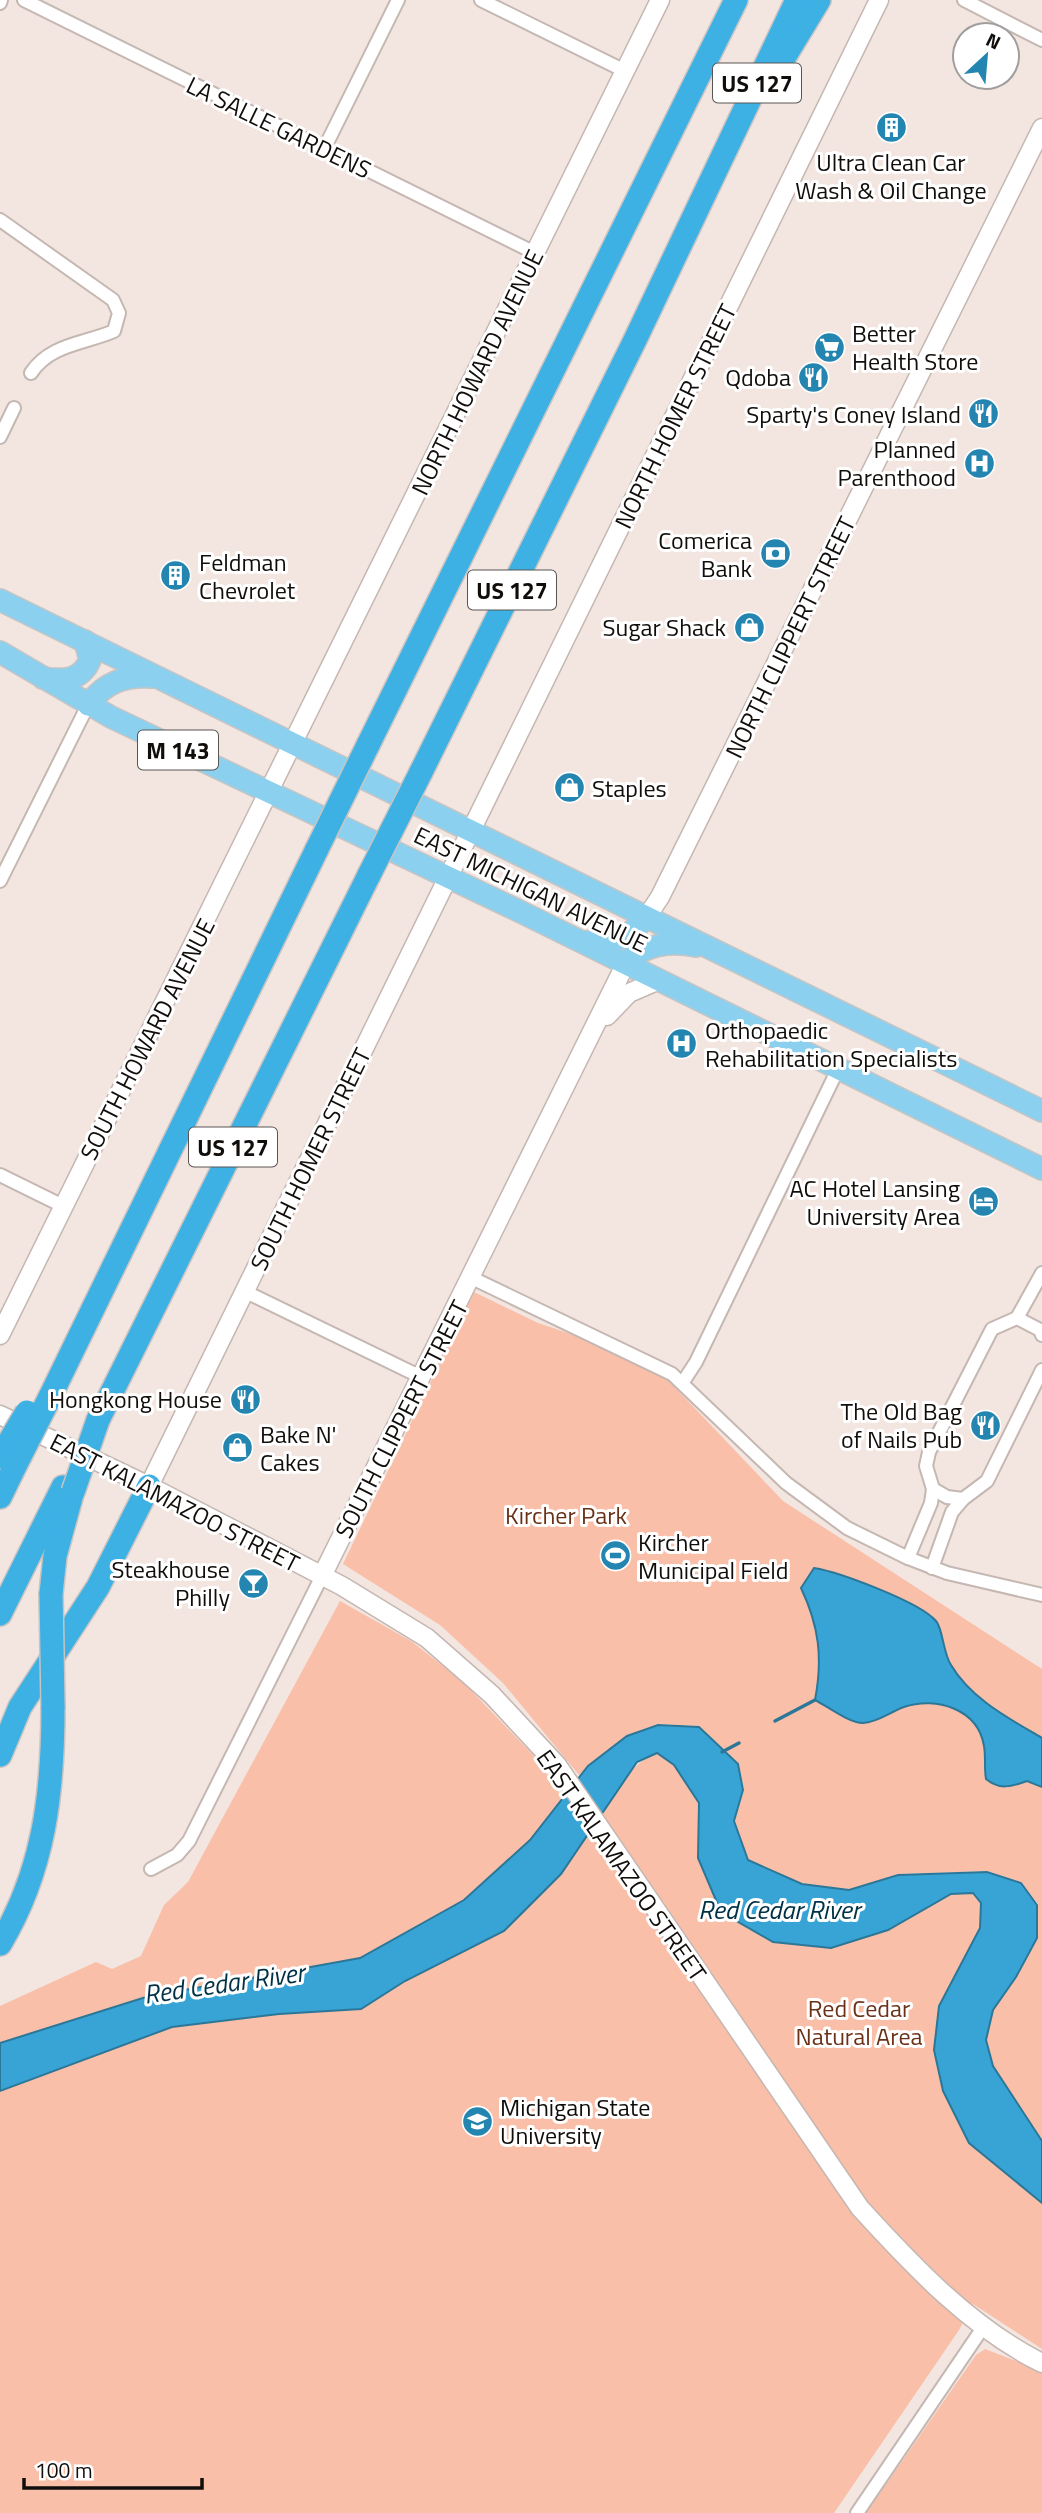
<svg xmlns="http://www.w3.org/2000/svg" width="1042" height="2513" viewBox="0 0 1042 2513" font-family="'Titillium Web',sans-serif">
  <rect width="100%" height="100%" fill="#f3e5e0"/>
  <g fill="#f9bfa8">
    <polygon points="474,1292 538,1323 586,1339 667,1379 783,1501 1042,1669 1042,2141 993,2066 986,2040 993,2010 1038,1938 1038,1904 1021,1882 987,1871 898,1874 849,1890 801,1883 748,1860 735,1821 744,1790 739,1764 699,1726 658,1724 627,1735 579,1775 503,1683 440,1625 343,1564"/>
    <path d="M 340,1601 L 411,1641 L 461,1680 L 536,1758 L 589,1839 C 611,1806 618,1770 657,1753 L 674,1765 L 699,1803 L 698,1858 L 721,1912 L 925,1909 L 951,1894 L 973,1893 L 981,1903 L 980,1928 L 939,2006 L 969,2142 L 1042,2203 L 1042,2349 L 973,2304 L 959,2330 L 834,2513 L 0,2513 L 0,2006 L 96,1962 L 112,1969 L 141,1956 L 164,1905 L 188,1882 Z"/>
    <polygon points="985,2349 1042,2371 1042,2513 866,2513 976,2355"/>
  </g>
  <g fill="#38a4d5" stroke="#2c7798" stroke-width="2">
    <path d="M 814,1568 C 839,1572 920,1602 936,1621 C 943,1629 943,1653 951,1665 C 971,1699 1010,1719 1042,1738 L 1042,1787 L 1027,1781 C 1011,1787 999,1790 986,1779 C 984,1768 986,1757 984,1746 C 978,1709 936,1696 904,1707 C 890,1712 878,1722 863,1723 C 849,1723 827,1706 815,1700 C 823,1658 819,1626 801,1588 Z"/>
    <polygon points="658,1725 699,1727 738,1764 743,1790 734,1821 748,1860 802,1884 849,1890 898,1875 987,1872 1021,1883 1037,1905 1037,1938 1016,1977 993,2010 986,2040 993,2066 1042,2141 1042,2203 969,2143 943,2091 934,2050 939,2006 980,1928 981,1903 973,1893 951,1894 888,1930 831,1948 773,1942 721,1912 698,1858 699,1803 674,1765 657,1753 637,1762 561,1874 504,1931 405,1981 361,2009 279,2014 172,2027 0,2091 0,2043 146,1997 360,1958 464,1900 530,1840 588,1766 627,1736"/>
  </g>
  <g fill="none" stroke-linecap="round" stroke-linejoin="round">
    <g stroke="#2c7798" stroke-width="3.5">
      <polyline points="775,1721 815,1700"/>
      <polyline points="722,1752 739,1743"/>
    </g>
    <defs>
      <g id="street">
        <polyline points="24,0 535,253"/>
        <polyline points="481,0 625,71"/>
        <polyline points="964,0 1042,40"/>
        <polyline points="0,3 1,0"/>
        <polyline points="324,149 398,0"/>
        <path d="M 0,220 L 113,300 L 119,313 L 114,331 C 84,344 50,344 31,373"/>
        <polyline points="0,437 14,408"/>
        <polyline points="0,881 88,705"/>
        <polyline points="0,1175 63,1206"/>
        <polyline points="472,1278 672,1374 786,1483 847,1528 908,1558 947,1573 1042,1595"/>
        <polyline points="244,1291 421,1377"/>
        <polyline points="1017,1318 1042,1273"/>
        <polyline points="1042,1335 1040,1330 1017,1318 992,1329 929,1452 926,1466 933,1489 947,1497 963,1499 987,1481 1042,1370"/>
        <polyline points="683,1382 696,1362 838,1069"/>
        <polyline points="908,1558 931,1503 933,1489"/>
        <polyline points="932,1568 952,1512 963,1499"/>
        <polyline points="151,1869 177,1855 189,1841 322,1576"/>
        <polyline points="857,2513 984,2326"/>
      </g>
      <g id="secondary">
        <polyline points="646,918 660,897 1042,128"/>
        <polyline points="607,1016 629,993 659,980"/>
        <polyline points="0,1335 660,0"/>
        <path d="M 0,1415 L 149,1486 L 342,1586 L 427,1638 L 492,1695 L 557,1765 L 860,2208 C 913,2266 971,2328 1042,2363"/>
        <polyline points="149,1486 879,0"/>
        <polyline points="322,1576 626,963"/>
      </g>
      <g id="primary">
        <polyline points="0,600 1042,1111"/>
        <polyline points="0,652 111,717 519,911 1042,1169"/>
        <path d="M 43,678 C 63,681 81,681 90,660 L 85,641"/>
        <path d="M 88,705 C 105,682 125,675 153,677"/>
        <polyline points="586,942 625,938 646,918"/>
        <path d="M 626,963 C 644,944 671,941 696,946"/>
      </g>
      <g id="highway">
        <polyline points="785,56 819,0"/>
        <polyline points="368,745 736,0"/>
        <polyline points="421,772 635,340 797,0"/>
        <polyline points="50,1397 317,849"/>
        <polyline points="98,1420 369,875"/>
        <polyline points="0,1497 15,1466"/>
        <polyline points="51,1594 55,1556 72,1494"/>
        <polyline points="0,1614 63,1487"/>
        <polyline points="0,1755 20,1707 98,1587 149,1486"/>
        <path d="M 0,1944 C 45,1869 53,1791 53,1706"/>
      </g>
    </defs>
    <use href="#street" stroke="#c5b7b2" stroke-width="16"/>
    <use href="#secondary" stroke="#c5b7b2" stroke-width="21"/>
    <use href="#primary" stroke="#c6c5c4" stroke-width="24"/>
    <use href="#highway" stroke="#c6c5c4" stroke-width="26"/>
    <use href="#street" stroke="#fff" stroke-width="12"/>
    <use href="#secondary" stroke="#fff" stroke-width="18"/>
    <use href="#primary" stroke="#8bd0ef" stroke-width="21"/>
    <use href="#highway" stroke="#3db0e4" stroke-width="23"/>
    <defs>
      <g id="highway-bridge">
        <polyline points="317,849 368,745"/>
        <polyline points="369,875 421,772"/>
        <polyline points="0,1457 27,1412"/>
        <polyline points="15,1466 50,1397"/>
        <polyline points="73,1492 98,1420"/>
        <polyline points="51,1594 53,1706"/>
      </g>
    </defs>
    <use href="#highway-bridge" stroke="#c6c5c4" stroke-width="26" stroke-linecap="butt"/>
    <use href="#highway-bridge" stroke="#3db0e4" stroke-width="23"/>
  </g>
  <defs>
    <symbol id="building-disc" viewBox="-11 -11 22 22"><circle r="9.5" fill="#2486b0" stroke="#fff"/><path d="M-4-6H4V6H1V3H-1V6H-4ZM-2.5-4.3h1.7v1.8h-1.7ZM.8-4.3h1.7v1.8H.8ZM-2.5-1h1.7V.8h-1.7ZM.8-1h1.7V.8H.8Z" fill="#fff"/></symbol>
    <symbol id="supermarket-disc" viewBox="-11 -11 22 22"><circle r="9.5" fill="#2486b0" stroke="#fff"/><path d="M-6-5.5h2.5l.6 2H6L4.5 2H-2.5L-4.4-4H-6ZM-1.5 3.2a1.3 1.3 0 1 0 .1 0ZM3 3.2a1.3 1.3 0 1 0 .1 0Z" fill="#fff"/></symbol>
    <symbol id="restaurant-disc" viewBox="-11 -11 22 22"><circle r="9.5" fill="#2486b0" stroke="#fff"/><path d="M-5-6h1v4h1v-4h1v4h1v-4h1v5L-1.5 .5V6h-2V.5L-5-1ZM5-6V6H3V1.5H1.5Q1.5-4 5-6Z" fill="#fff"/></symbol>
    <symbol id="hospital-disc" viewBox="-11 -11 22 22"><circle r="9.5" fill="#2486b0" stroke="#fff"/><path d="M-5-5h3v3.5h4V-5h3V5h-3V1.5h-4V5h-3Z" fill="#fff"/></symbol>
    <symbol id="bank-disc" viewBox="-11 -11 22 22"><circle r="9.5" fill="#2486b0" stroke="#fff"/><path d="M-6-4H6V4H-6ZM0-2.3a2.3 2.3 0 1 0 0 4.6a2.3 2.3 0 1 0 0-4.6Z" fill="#fff"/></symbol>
    <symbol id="shop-disc" viewBox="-11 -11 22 22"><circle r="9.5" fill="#2486b0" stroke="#fff"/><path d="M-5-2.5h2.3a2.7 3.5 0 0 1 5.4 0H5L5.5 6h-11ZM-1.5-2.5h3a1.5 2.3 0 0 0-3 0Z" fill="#fff"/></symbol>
    <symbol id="hotel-disc" viewBox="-11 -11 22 22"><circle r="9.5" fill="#2486b0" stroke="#fff"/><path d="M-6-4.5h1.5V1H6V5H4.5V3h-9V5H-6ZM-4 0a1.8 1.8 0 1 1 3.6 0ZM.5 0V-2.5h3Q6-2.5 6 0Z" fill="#fff"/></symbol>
    <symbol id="stadium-disc" viewBox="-11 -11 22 22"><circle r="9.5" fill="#2486b0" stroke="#fff"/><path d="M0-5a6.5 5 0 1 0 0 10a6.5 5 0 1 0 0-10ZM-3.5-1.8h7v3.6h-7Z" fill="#fff"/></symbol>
    <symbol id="bar-disc" viewBox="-11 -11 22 22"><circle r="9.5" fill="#2486b0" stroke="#fff"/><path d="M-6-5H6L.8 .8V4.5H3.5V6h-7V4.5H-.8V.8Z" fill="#fff"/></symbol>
    <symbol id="university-disc" viewBox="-11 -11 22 22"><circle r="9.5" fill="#2486b0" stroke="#fff"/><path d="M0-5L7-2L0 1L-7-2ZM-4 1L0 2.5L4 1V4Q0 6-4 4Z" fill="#fff"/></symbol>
  </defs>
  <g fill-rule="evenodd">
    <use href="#building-disc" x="874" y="110" width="35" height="35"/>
    <use href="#supermarket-disc" x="812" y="330" width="35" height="35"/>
    <use href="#restaurant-disc" x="796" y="360" width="35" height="35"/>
    <use href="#restaurant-disc" x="966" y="396" width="35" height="35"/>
    <use href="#hospital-disc" x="962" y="446" width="35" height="35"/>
    <use href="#bank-disc" x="758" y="536" width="35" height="35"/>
    <use href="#building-disc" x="158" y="558" width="35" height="35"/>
    <use href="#shop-disc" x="732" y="610" width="35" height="35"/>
    <use href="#shop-disc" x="552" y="770" width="35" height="35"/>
    <use href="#hospital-disc" x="664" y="1026" width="35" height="35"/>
    <use href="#hotel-disc" x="966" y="1184" width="35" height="35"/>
    <use href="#restaurant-disc" x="228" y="1382" width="35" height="35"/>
    <use href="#restaurant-disc" x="968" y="1408" width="35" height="35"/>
    <use href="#shop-disc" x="220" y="1430" width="35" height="35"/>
    <use href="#stadium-disc" x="598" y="1538" width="35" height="35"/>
    <use href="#bar-disc" x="236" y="1566" width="35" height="35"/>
    <use href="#university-disc" x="460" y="2104" width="35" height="35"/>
  </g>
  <g text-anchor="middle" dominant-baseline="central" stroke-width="6" stroke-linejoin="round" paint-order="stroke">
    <g fill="#fff" stroke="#585654" stroke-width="2">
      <rect x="713" y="63.5" width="88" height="39" rx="5"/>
      <rect x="468" y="570.5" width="88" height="39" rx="5"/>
      <rect x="138" y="730.5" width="80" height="39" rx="5"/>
      <rect x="189" y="1127.5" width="88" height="39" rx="5"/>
    </g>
    <g font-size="23" font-weight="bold" fill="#110d0b">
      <text x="757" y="83">US 127</text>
      <text x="512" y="590">US 127</text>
      <text x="178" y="750">M 143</text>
      <text x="233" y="1147">US 127</text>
    </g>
    <g font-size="24" fill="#110d0b" stroke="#fff">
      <text transform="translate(279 127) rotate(26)">LA SALLE GARDENS</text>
      <text transform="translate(477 372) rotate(-64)">NORTH HOWARD AVENUE</text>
      <text transform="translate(675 416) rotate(-64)">NORTH HOMER STREET</text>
      <text transform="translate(790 637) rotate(-64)">NORTH CLIPPERT STREET</text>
      <text transform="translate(531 889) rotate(26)">EAST MICHIGAN AVENUE</text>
      <text transform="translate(147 1039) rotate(-63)">SOUTH HOWARD AVENUE</text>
      <text transform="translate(310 1159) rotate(-64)">SOUTH HOMER STREET</text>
      <text transform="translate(401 1419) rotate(-63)">SOUTH CLIPPERT STREET</text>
      <text transform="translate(175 1502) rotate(27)">EAST KALAMAZOO STREET</text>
      <text transform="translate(622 1865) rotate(55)">EAST KALAMAZOO STREET</text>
    </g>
    <g font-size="24" fill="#110d0b" stroke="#fff" text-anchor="end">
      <text x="891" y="162" text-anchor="middle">Ultra Clean Car<tspan x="891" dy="28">Wash &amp; Oil Change</tspan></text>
      <text x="852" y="333" text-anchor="start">Better<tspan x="852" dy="28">Health Store</tspan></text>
      <text x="791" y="377">Qdoba</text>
      <text x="961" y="414">Sparty's Coney Island</text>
      <text x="956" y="449">Planned<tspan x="956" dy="28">Parenthood</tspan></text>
      <text x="752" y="540">Comerica<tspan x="752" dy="28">Bank</tspan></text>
      <text x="199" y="562" text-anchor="start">Feldman<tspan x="199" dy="28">Chevrolet</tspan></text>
      <text x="726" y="627">Sugar Shack</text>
      <text x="592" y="788" text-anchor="start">Staples</text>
      <text x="705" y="1030" text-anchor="start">Orthopaedic<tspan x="705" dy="28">Rehabilitation Specialists</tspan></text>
      <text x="960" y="1188">AC Hotel Lansing<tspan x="960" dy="28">University Area</tspan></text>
      <text x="222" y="1399">Hongkong House</text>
      <text x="962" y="1411">The Old Bag<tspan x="962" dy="28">of Nails Pub</tspan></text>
      <text x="260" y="1434" text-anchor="start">Bake N'<tspan x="260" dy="28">Cakes</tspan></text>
      <text x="638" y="1542" text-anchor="start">Kircher<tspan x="638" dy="28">Municipal Field</tspan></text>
      <text x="230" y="1569">Steakhouse<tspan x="230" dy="28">Philly</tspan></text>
      <text x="500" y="2107" text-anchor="start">Michigan State<tspan x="500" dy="28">University</tspan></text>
    </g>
    <g font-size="24" fill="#6a3117" stroke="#fff">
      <text x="566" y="1515">Kircher Park</text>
      <text x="859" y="2008">Red Cedar<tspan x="859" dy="28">Natural Area</tspan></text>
    </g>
    <g font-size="26" font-style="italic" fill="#013146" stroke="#fff">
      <text x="779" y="1909">Red Cedar River</text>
      <text transform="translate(224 1983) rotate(-8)">Red Cedar River</text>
    </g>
  </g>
  <g transform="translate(986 56) rotate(26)"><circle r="33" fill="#ffffff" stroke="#a09e9d" stroke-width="2"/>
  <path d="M0-5L12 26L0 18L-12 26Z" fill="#2486b0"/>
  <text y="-10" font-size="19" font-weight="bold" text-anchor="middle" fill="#110d0b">N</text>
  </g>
  <path d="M24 2478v10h178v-10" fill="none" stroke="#110d0b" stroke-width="3.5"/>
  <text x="35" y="2478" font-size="21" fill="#110d0b" stroke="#ffffff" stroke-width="5" paint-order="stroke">100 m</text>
</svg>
